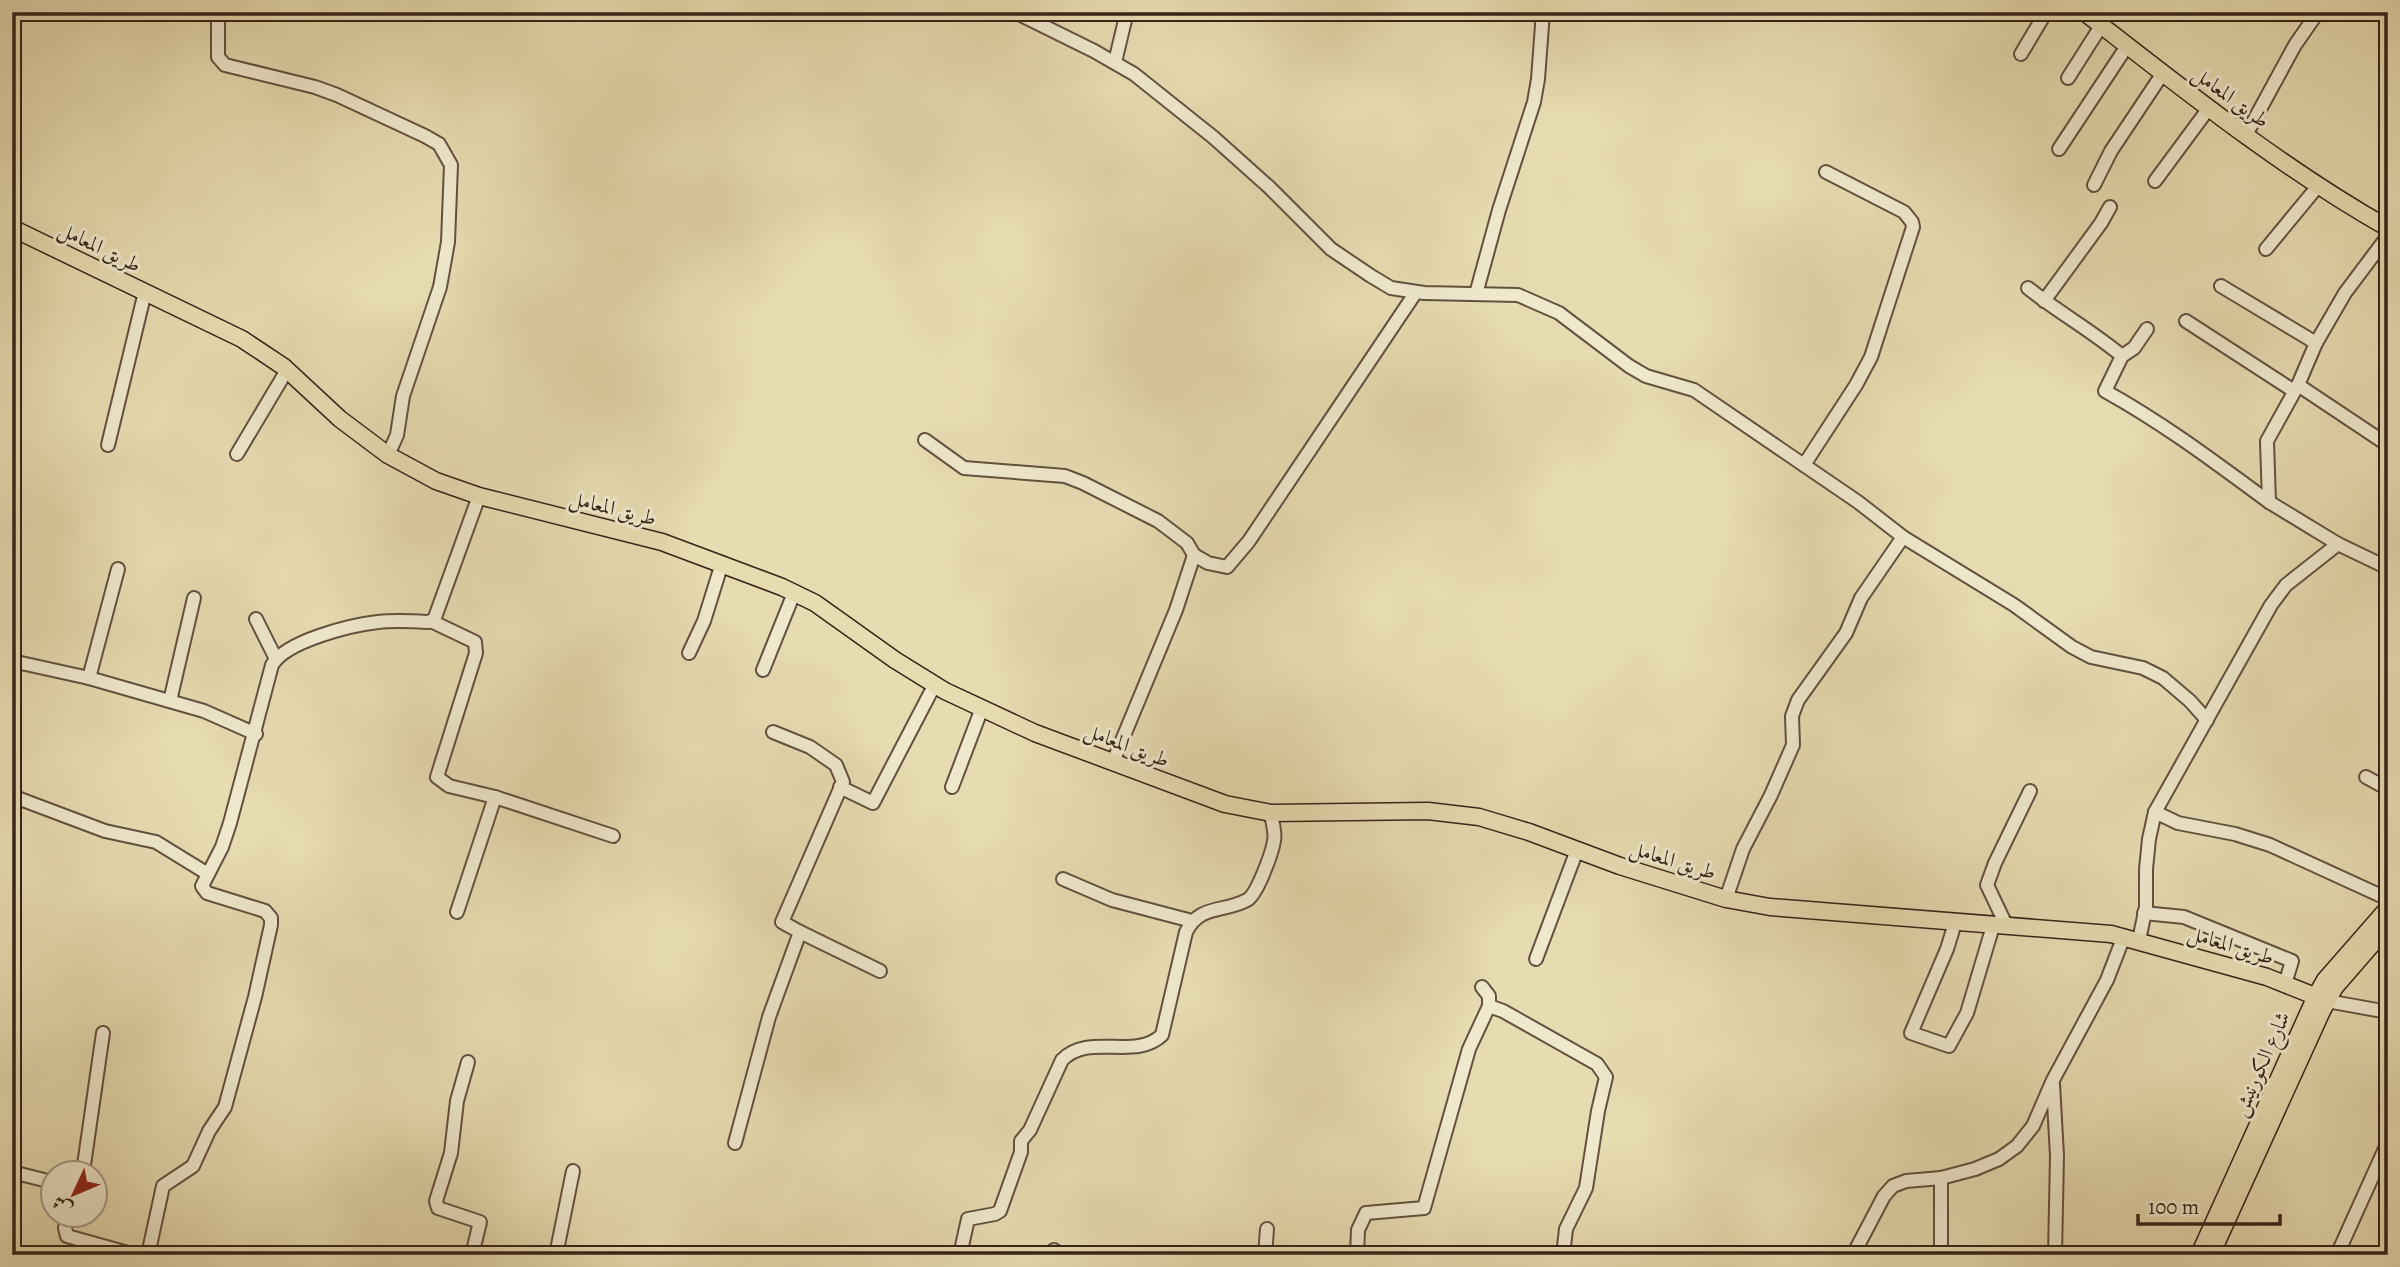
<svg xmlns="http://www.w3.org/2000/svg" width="2400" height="1267" viewBox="0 0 2400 1267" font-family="Alegreya,Amiri,serif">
  <rect width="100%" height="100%" fill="#e7dbb1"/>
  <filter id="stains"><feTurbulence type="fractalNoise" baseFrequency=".00286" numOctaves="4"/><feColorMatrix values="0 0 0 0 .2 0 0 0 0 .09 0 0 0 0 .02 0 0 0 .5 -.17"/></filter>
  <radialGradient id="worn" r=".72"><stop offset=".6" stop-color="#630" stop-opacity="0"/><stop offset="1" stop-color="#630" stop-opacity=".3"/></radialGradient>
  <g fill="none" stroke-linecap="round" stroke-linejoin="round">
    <defs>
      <g id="minor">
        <polyline points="218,12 218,57 225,65 315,87 337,95 425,136 439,144 451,165 448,242 440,287 403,396 397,435 388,455"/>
        <polyline points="1015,12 1094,51 1134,74 1213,137 1269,187 1331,249 1371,276 1391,288 1424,293 1518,295 1559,313 1629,366 1646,376 1694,390 1858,502 1903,537 2014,605 2072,647 2091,657 2143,668 2163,678 2190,701 2207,720"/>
        <polyline points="2021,54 2046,12"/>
        <polyline points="1115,62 1127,12"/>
        <polyline points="2068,78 2101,26"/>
        <polyline points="2246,135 2295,45 2318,12"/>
        <polyline points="2059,149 2127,46"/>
        <polyline points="2155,181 2209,108"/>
        <polyline points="2094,185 2111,151 2163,73"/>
        <polyline points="2266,249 2318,186"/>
        <polyline points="2221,286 2316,343"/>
        <path d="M 2028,288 C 2058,312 2092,331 2122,356 L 2105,391 C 2163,423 2216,463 2269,502"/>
        <polyline points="1476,294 1499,210 1534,102 1538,79 1543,12"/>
        <polyline points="2044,301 2101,223 2110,207"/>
        <polyline points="2186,321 2294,391"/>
        <polyline points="2122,356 2134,348 2147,329"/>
        <polyline points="2298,385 2388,445"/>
        <polyline points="925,440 964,468 1065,476 1083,483 1158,521 1187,543 1194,555 1208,563 1227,567 1249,541 1416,292"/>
        <polyline points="108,445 145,292"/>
        <polyline points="237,454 287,370"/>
        <polyline points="1804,465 1856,385 1871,357 1913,227 1912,222 1904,212 1826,172"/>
        <polyline points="2338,544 2269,502 2267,441 2298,385 2316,343 2345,293 2387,237"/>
        <polyline points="256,619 276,659"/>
        <polyline points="431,621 475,642 476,653 437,777 449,786 495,797 457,912"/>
        <polyline points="689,653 704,621 722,563"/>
        <polyline points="12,661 89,678 204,711 256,734"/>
        <polyline points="763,670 794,593"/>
        <polyline points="89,678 118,569"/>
        <polyline points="170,701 194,598"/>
        <polyline points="1113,762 1176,610 1194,555"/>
        <polyline points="2366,777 2388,789"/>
        <polyline points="840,787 873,803 935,684"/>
        <polyline points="952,787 982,708"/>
        <polyline points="12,796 105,831 156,842 208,874"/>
        <polyline points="495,797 613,836"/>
        <polyline points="2155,812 2178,823 2235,834 2270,845 2388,899"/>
        <polyline points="1063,879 1112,900 1192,921"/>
        <polyline points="1726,899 1743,849 1771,795 1793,745 1792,716 1798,700 1846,633 1861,598 1903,537"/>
        <polyline points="2144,913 2184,917 2292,961 2285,984"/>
        <polyline points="1955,923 1947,949 1911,1033 1949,1046 1967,1013 1993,926"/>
        <polyline points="2007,927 1987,885 1995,863 2030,791"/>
        <polyline points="800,932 880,971"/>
        <polyline points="2139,940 2146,907 2146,869 2149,839 2155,812 2271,605 2286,585 2338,544 2388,568"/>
        <polyline points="1536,959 1577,850"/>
        <polyline points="2327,1001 2388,1012"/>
        <polyline points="1489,1006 1503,1011 1597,1064 1606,1077 1598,1111 1586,1188 1566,1229 1563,1255"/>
        <polyline points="468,1062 457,1101 451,1153 436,1201 438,1208 480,1222 472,1255"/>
        <polyline points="2053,1084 2057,1156 2055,1255"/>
        <polyline points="735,1143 769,1017 800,932 782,922 843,782 836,765 810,747 773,732"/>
        <polyline points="12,1172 52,1182"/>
        <polyline points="83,1172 103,1033"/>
        <polyline points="67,1214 65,1228 67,1236 135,1255"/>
        <path d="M 148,1255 L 163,1186 L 193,1166 L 209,1131 L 225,1107 L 255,997 L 271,925 L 271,918 L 265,911 L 207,893 L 202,886 L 222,847 L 230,823 L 272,665 C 286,641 351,625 378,622 C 395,620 411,621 428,622 L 434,620 L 479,496"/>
        <polyline points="556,1255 573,1171"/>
        <path d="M 960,1255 L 968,1219 L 995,1214 L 1000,1211 L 1021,1152 L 1021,1141 L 1030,1130 L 1062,1060 C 1089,1032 1135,1061 1162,1035 L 1186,932 C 1200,904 1223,913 1247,900 C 1257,895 1272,853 1274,841 C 1276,833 1272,822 1271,813"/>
        <polyline points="1054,1255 1054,1250"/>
        <polyline points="1265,1255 1267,1229"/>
        <polyline points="1357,1255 1358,1230 1366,1213 1424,1208 1469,1049 1489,1006 1489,996 1482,987"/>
        <polyline points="1853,1255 1884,1196 1893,1186 1906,1181 1941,1178 1975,1169 1999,1159 2017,1146 2033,1126 2053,1080 2107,980 2124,936"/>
        <polyline points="1941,1255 1941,1178"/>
        <polyline points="2337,1255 2388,1142"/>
      </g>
      <g id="major">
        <path d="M 2084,12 C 2182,88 2280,167 2388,228"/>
        <polyline points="12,228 242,339 284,367 340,419 388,455 436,481 479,496 662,542 782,587 815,603 895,660 945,691 1035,733 1225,804 1271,813 1428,811 1479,817 1529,832 1620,866 1726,899 1770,907 2111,934 2267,977 2327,1001"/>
        <polyline points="2199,1255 2316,996 2325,980 2388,908"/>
        <polyline points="2211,1255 2322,1011 2335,987 2388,926"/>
      </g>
    </defs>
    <use href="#minor" stroke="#63513f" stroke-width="16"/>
    <use href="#major" stroke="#372319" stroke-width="19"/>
    <use href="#minor" stroke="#efe8cc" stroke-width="12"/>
    <use href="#major" stroke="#e7dbb1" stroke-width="16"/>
  </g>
  <g text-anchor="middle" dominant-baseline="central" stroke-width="6" stroke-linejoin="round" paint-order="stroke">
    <g font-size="21" fill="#372319" stroke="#efe8cc">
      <text transform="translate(2231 97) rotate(36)">طريق المعامل</text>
      <text transform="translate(100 247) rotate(26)">طريق المعامل</text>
      <text transform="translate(613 508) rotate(14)">طريق المعامل</text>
      <text transform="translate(1127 745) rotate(21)">طريق المعامل</text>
      <text transform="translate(1673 860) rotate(17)">طريق المعامل</text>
      <text transform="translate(2231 945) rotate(17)">طريق المعامل</text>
      <text transform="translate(2261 1064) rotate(-66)">شارع الكورنيش</text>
    </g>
  </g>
  <rect width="2400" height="1267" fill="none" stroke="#e7dbb1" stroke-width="42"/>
  <rect x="14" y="14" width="2372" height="1239" fill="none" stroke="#372319" stroke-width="3.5"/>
  <rect x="21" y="21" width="2358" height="1225" fill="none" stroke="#372319" stroke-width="2"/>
  <g transform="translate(74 1194) rotate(226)"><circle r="33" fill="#efe8cc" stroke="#a59984" stroke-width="2"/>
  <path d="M0-5L12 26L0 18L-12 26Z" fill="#8f2418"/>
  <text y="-10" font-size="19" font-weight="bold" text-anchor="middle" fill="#372319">ش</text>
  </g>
  <path d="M2138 1214v10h142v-10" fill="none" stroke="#372319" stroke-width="3.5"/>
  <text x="2148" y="1214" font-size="21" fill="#372319" stroke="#efe8cc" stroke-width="5" paint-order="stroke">100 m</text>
  <rect width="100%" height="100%" filter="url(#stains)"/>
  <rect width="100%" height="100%" fill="url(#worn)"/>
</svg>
